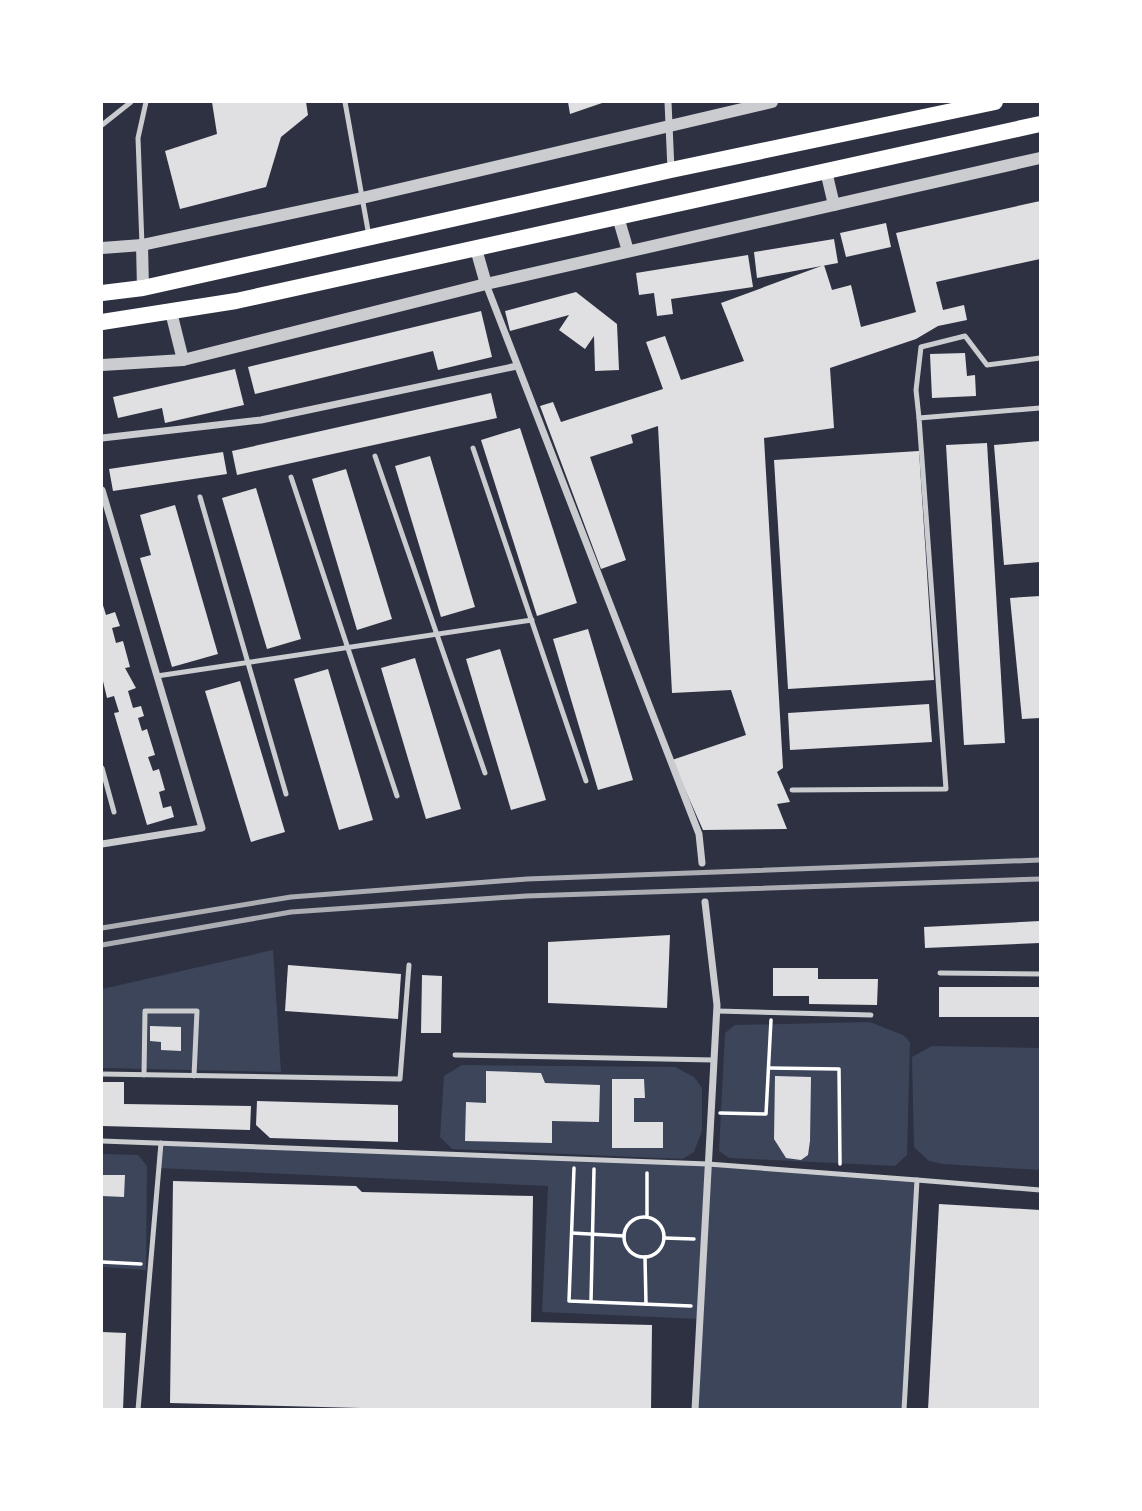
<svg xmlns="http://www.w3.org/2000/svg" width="1142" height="1511" viewBox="0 0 1142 1511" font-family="Jost,sans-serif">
  <rect width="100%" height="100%" fill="#2d3142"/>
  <g fill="#3c4559">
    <polygon points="273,950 281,1072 102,1068 102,989"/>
    <polygon points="870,1022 903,1035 910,1042 907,1155 895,1166 729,1158 719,1151 725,1033 735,1025"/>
    <polygon points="932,1046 1040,1048 1040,1170 943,1164 929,1161 914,1147 912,1057"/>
    <polygon points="462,1065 675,1067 694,1077 702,1088 702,1131 694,1152 683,1159 452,1149 440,1137 444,1076"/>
    <polygon points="161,1143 646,1162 917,1180 904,1409 695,1409 700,1319 542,1312 548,1186 158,1168"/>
    <polygon points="102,1154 138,1155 147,1166 146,1270 102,1267"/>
  </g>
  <g fill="#e0e0e3">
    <polygon points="212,102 306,102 308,115 281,137 266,187 180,209 165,151 217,134"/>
    <polygon points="568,102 605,102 570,114"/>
    <polygon points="1040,201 1040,259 936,282 943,310 964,305 967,320 938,326 916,339 830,368 834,428 764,438 783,768 777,772 790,802 777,804 787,829 703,830 672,760 746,735 731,690 672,693 658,426 631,435 633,443 590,457 626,560 601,569 540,406 553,402 561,422 663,389 646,342 665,336 681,380 744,361 721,303 824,265 832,290 851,285 861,327 916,312 896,233"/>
    <polygon points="886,223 891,247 846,257 840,233"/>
    <polygon points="834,239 838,263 757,278 754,252"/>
    <polygon points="748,255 753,287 671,299 673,314 657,316 654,293 639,295 636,273"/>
    <polygon points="576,292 617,324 619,370 595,371 594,336 585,349 559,330 569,315 510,331 505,311"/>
    <polygon points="481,311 492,357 438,370 433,351 255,394 248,367"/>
    <polygon points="965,353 967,376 975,375 976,396 932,398 930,354"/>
    <polygon points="235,369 244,405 165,423 162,408 118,418 113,397"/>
    <polygon points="491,393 497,418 237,475 232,451"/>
    <polygon points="520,428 577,603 537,616 481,440"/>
    <polygon points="1040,441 1040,562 1004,565 994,445"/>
    <polygon points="987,443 1005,743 964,745 946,445"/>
    <polygon points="919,451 934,680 788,689 774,460"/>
    <polygon points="223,452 227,474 113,491 109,469"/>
    <polygon points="430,456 475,607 441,617 395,466"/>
    <polygon points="346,469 392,619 357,630 312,479"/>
    <polygon points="256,488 301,639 267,649 222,498"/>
    <polygon points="175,505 218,654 172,667 140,558 151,555 140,515"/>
    <polygon points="1040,596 1040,718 1022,719 1010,598"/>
    <polygon points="102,602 106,615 115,612 120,626 112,628 116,643 123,641 130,667 125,668 136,688 128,691 133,708 141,706 144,716 138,718 142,731 147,729 155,755 148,757 153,771 159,769 165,790 159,792 163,808 171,806 174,817 147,825 114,713 119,712 114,696 107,698 102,677"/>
    <polygon points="588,629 633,780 598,790 553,639"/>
    <polygon points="500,649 546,800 511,810 466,659"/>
    <polygon points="415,658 461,809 426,819 381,668"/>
    <polygon points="328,669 373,820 339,830 294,679"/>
    <polygon points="240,681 285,832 251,842 205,691"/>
    <polygon points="929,704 932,742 790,750 788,713"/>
    <polygon points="1040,921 1040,943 925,948 924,927"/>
    <polygon points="670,935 667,1008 548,1003 548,942"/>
    <polygon points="288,965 401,974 398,1019 285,1011"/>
    <polygon points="773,968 818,968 818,979 878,979 877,1005 809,1004 809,996 773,996"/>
    <polygon points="422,975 442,976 441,1033 421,1033"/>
    <rect x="939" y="987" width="101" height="30"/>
    <polygon points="150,1026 181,1027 181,1051 161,1050 161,1042 150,1041"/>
    <polygon points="486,1071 541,1073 545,1083 600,1085 599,1122 552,1121 552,1143 465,1141 466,1102 486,1103"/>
    <polygon points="775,1076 811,1077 810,1141 808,1155 801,1160 786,1158 774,1139"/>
    <polygon points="612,1079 644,1079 645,1098 634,1098 634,1122 663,1122 663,1148 612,1148"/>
    <polygon points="102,1082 124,1082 124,1104 251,1106 250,1130 102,1126"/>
    <polygon points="257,1101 398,1105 398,1142 270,1138 256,1125"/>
    <polygon points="102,1175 125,1175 124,1197 102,1196"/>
    <polygon points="173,1181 356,1186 362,1192 533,1196 531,1322 652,1325 651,1410 438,1410 170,1403"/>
    <polygon points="939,1204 1040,1210 1040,1410 928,1410"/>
    <polygon points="102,1332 126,1333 123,1410 102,1410"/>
  </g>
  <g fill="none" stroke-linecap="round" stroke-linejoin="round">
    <g stroke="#fff" stroke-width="3.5">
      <polyline points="769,1068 839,1069 840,1164"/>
      <polyline points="720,1113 766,1114 771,1020"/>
      <polyline points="574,1168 569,1301 691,1306"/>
      <polyline points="647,1173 647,1217"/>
      <circle cx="644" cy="1237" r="20"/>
      <polyline points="572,1233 624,1236"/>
      <polyline points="664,1238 694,1239"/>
      <polyline points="645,1257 646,1304"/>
      <polyline points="102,1262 141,1264"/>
      <polyline points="591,1301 594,1169"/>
    </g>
    <g stroke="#caccd0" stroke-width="5">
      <polyline points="345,102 369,236"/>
      <polyline points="102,125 131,102"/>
      <polyline points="142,245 138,138 146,102"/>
      <polyline points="919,418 916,390 921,347 965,336 987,365 1040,358"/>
      <polyline points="473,448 586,781"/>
      <polyline points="375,456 485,773"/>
      <polyline points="291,477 397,796"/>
      <polyline points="200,497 286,794"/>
      <polyline points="157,676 532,620"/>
      <polyline points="102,768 114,812"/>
      <polyline points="792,790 946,789 919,418 1040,408"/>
      <polyline points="940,973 1040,974"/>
      <polyline points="717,1011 871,1015"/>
      <polyline points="455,1055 714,1060"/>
      <polyline points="102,1074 400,1079 409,965"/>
      <polyline points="144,1075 145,1011 197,1011 194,1076"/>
      <polyline points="102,1141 708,1164 917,1180 904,1410"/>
      <polyline points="917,1180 1040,1190"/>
      <polyline points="138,1410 161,1143"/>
    </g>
    <g stroke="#caccd0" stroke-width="7">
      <polyline points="668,102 671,170"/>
      <polyline points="486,284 699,834 702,863"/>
      <polyline points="102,438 261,420 517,366"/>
      <polyline points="102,490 202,828 102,844"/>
      <polyline points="695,1410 717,1005 705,902"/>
    </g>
    <g stroke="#caccd0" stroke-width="12">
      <polyline points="826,171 834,205"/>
      <polyline points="618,217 628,251"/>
      <polyline points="142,245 143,288"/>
      <polyline points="102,248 142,245 362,198 772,102"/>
      <polyline points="476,249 486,284"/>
      <polyline points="171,312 183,360"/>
      <polyline points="102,365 183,360 486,284 1040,158"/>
    </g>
    <g stroke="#fff" stroke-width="16">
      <polyline points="102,293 143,288 671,170 995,102"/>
      <polyline points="102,322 236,301 1040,124"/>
    </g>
    <g stroke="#abadb3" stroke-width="5">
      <polyline points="102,928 291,897 527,879 1040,860"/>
      <polyline points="102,945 291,912 526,896 1040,879"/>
    </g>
  </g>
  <rect width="1142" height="1511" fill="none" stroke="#ffffff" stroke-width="206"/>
</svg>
